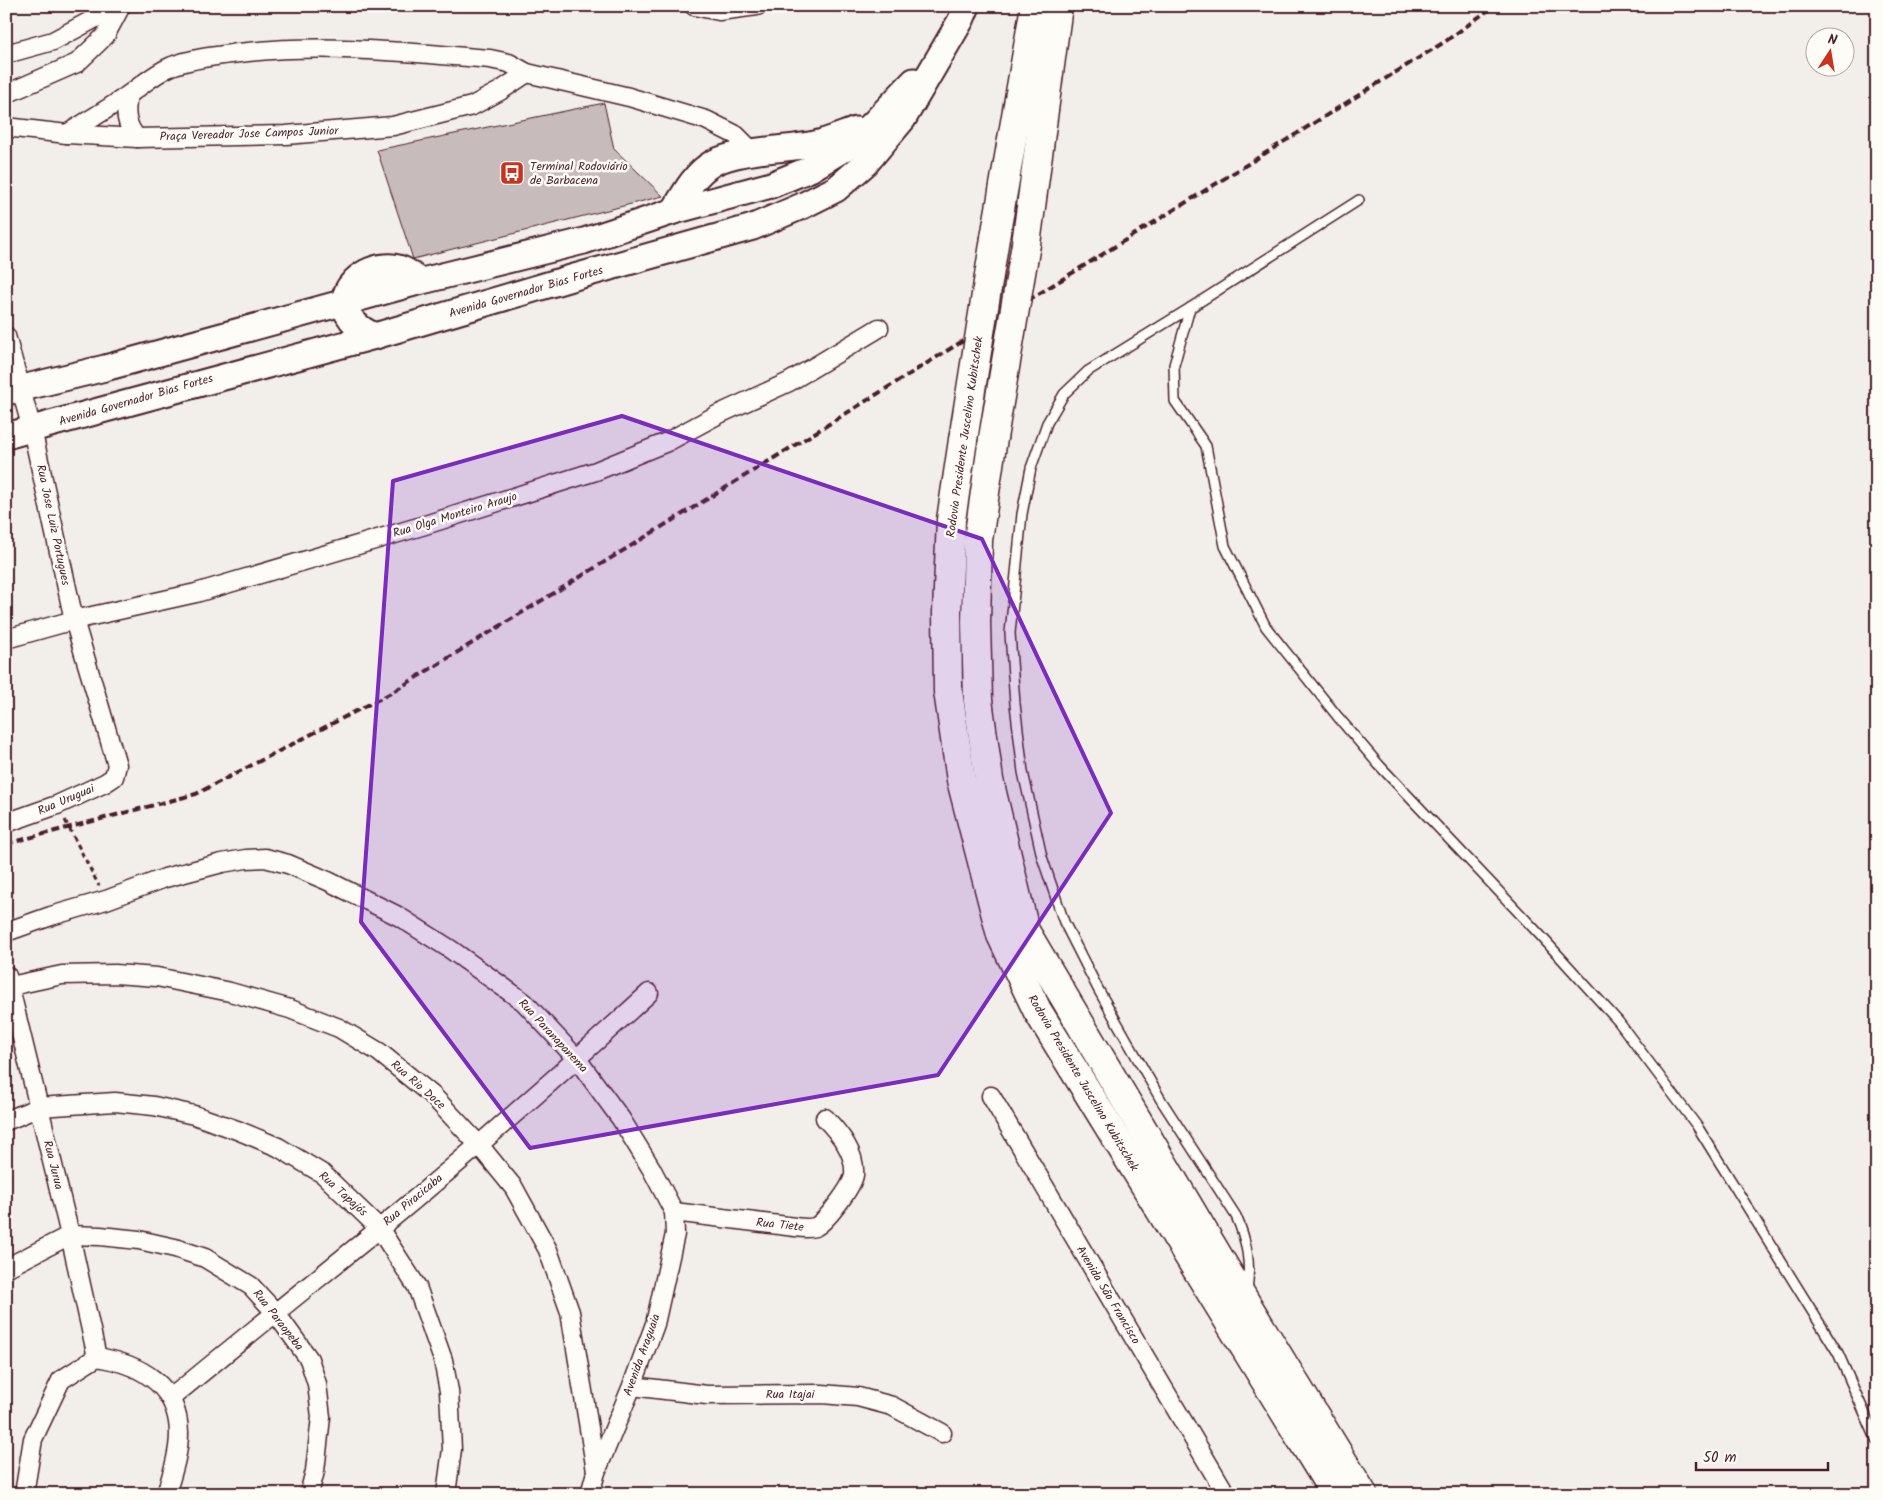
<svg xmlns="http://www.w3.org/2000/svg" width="1883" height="1500" viewBox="0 0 1883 1500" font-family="Kalam,sans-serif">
  <rect width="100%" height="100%" fill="#f2efeb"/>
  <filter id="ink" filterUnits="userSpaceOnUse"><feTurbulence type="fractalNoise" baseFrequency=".02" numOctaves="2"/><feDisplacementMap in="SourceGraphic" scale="10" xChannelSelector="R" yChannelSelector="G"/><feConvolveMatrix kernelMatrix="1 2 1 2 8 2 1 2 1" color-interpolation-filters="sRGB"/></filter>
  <g filter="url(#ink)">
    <polygon fill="#c8bbbb" stroke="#4a1f2b" points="604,103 614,149 663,196 413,259 377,150"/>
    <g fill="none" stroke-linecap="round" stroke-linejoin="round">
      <defs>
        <g id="service">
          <polyline points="1359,200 1190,308 1174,365 1175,401 1206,446 1225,546 1266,627 1338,717 1379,765 1540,935 1618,1021 1697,1126 1838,1353 1877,1441"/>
          <path d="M 1190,308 L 1088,371 L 1064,394 L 1047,423 L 1031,468 L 1022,514 L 1010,633 L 1015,704 L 1023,772 L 1042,857 L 1064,922 L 1098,989 L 1161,1100 L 1236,1216 C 1247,1241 1251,1263 1247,1290"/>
        </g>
        <g id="minor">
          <polyline points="694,6 719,11 757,6"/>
          <polyline points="6,54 53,41 118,6"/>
          <polyline points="6,94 77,63 105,36 121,6"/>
          <path d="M 128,95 C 125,112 125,124 137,138"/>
          <polyline points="6,127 67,134 137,138 286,135 393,126 472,106 500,91 527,73"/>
          <path d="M 67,134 C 87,121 108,109 128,95 C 142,85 155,73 172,66 C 193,58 217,56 239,53 C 323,43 406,52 490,59 L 509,63 L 527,73 L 629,97 L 706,120 L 736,135 L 753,152"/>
          <polyline points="6,336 32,429 74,620 117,765 114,777 105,783 57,805 6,823"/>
          <polyline points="6,639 74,620 196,593 425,525 596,471 667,442 717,415 789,382 879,328"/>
          <polyline points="6,932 51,916 106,900 165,878 222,863 246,859 265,858 288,864 328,881 398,916 450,949 524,1002 577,1059 621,1119 651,1168 674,1212 675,1234 655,1324 632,1386 596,1472 590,1494"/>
          <polyline points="7,976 70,1235 97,1357"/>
          <polyline points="6,987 62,975 115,974 157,977 230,992 290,1009 339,1028 379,1052 433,1096 479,1145 514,1188 548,1250 570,1312 596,1471"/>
          <polyline points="991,1096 1226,1494"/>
          <polyline points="6,1121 39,1107 115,1102 154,1106 194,1115 237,1130 278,1147 323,1174 379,1228 417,1287 443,1360 449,1391 452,1449 446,1494"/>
          <path d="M 674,1212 L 795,1227 C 802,1228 808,1229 815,1227 C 826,1222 852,1187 854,1175 C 856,1153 840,1134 825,1118"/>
          <polyline points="6,1268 70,1235 100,1236 139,1240 175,1248 205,1258 251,1286 275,1312 309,1359 317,1384 321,1417 315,1471 309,1494"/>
          <polyline points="632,1386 707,1395 822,1394 858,1397 892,1406 942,1433"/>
          <path d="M 171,1398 C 240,1341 310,1285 379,1229 C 471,1153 561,1074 649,993"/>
          <path d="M 24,1494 L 33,1439 L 61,1380 L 97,1357 C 140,1364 178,1385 179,1433 C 179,1454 172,1474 166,1494"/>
        </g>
        <g id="secondary">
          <path d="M 674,211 C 684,194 695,173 713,163 C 740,149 785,150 815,144 C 829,141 842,135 856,130"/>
          <path d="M 375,336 C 358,329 349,320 343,303 C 345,297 347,289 351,285 C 368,264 402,259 418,282"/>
          <polyline points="6,392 105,368 418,282 584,241 674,211 771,185 810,169 848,146 872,125 914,81"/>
          <polyline points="6,436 375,336 571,278 753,227 802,206 836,189 866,163 903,119 961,20 967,6"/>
        </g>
        <g id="motorway">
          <polyline points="995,238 1035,6"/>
          <polyline points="1026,244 1058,6"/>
          <polyline points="993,438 978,540 976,622 978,700 989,780 1025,931 1246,1303 1363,1494"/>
          <polyline points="963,440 951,520 947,612 948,691 961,780 1001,935 1037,1010 1335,1494"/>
        </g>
      </defs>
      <use href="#service" stroke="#4a1f2b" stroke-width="12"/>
      <use href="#minor" stroke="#4a1f2b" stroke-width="21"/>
      <use href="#secondary" stroke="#4a1f2b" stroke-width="29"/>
      <use href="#motorway" stroke="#4a1f2b" stroke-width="31"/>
      <polyline stroke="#4a1f2b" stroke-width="3" stroke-dasharray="5 4" stroke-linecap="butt" points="65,820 99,886"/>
      <use href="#service" stroke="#fdfcf7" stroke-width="9"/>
      <use href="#minor" stroke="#fdfcf7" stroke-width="18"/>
      <use href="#secondary" stroke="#fdfcf7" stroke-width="25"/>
      <use href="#motorway" stroke="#fdfcf7" stroke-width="28"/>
      <polyline stroke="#4a1f2b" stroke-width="4" stroke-dasharray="8 4" stroke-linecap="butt" points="6,844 196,794 391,693 800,442 1446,41 1494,6"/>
      <defs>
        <g id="motorway-bridge">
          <polyline points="993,438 1026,244"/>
          <polyline points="963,440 995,238"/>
        </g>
      </defs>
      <use href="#motorway-bridge" stroke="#4a1f2b" stroke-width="31" stroke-linecap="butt"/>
      <use href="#motorway-bridge" stroke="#fdfcf7" stroke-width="28"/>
    </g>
  </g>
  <path fill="#7b2cbf" fill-opacity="0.2" stroke="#7b2cbf" stroke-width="4" stroke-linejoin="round" d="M 622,416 L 982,539 L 1111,813 L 938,1075 L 530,1148 L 361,922 L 393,481 Z"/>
  <defs>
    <symbol id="bus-square" viewBox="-11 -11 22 22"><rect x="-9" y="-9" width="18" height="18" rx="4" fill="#c8321e" stroke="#fdfcf7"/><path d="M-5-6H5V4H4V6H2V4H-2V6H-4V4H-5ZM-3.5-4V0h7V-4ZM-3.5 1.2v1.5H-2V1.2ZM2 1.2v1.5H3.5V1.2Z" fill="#fff"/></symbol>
  </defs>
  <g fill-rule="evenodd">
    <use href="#bus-square" x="498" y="159" width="28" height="28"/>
  </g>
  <g text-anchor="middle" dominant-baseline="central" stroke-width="5" stroke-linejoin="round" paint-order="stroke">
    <g font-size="12" fill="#4a1f2b" stroke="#fdfcf7">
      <text transform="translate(249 134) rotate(-2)">Praça Vereador Jose Campos Junior</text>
      <text transform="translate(526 292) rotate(-16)">Avenida Governador Bias Fortes</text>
      <text transform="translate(136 400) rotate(-16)">Avenida Governador Bias Fortes</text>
      <text transform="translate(965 437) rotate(-82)">Rodovia Presidente Juscelino Kubitschek</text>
      <text transform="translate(455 515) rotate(-17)">Rua Olga Monteiro Araujo</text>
      <text transform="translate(53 525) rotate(78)">Rua Jose Luiz Portugues</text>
      <text transform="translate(66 800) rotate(-23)">Rua Uruguai</text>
      <text transform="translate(553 1036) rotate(47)">Rua Paranapanema</text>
      <text transform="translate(1083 1083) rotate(59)">Rodovia Presidente Juscelino Kubitschek</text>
      <text transform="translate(418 1085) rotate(41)">Rua Rio Doce</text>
      <text transform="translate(53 1165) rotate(76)">Rua Jurua</text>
      <text transform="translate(343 1194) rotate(42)">Rua Tapajós</text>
      <text transform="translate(413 1200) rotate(-40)">Rua Piracicaba</text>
      <text transform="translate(780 1225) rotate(6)">Rua Tiete</text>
      <text transform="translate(1108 1295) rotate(59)">Avenida São Francisco</text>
      <text transform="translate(278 1320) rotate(52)">Rua Paraopeba</text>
      <text transform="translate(642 1355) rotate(-70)">Avenida Araguaia</text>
      <text x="790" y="1394">Rua Itajai</text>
    </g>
    <g font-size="12" fill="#4a1f2b" stroke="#fdfcf7" text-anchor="start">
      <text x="530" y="166">Terminal Rodoviário<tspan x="530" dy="14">de Barbacena</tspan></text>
    </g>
  </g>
  <rect width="1883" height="1500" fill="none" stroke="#fdfcf7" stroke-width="25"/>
  <rect x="12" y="12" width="1858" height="1475" fill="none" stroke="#4a1f2b" stroke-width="2" filter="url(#ink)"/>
  <g transform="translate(1830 52) rotate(12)"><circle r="24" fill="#fdfcf7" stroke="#b5a4a5"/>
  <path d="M0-4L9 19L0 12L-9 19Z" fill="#c8321e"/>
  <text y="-8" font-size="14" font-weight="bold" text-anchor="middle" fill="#4a1f2b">N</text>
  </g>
  <path d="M1696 1462v8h132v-8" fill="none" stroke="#4a1f2b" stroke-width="2.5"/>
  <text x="1703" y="1462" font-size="15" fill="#4a1f2b" stroke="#fdfcf7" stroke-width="4" paint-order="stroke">50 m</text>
</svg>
